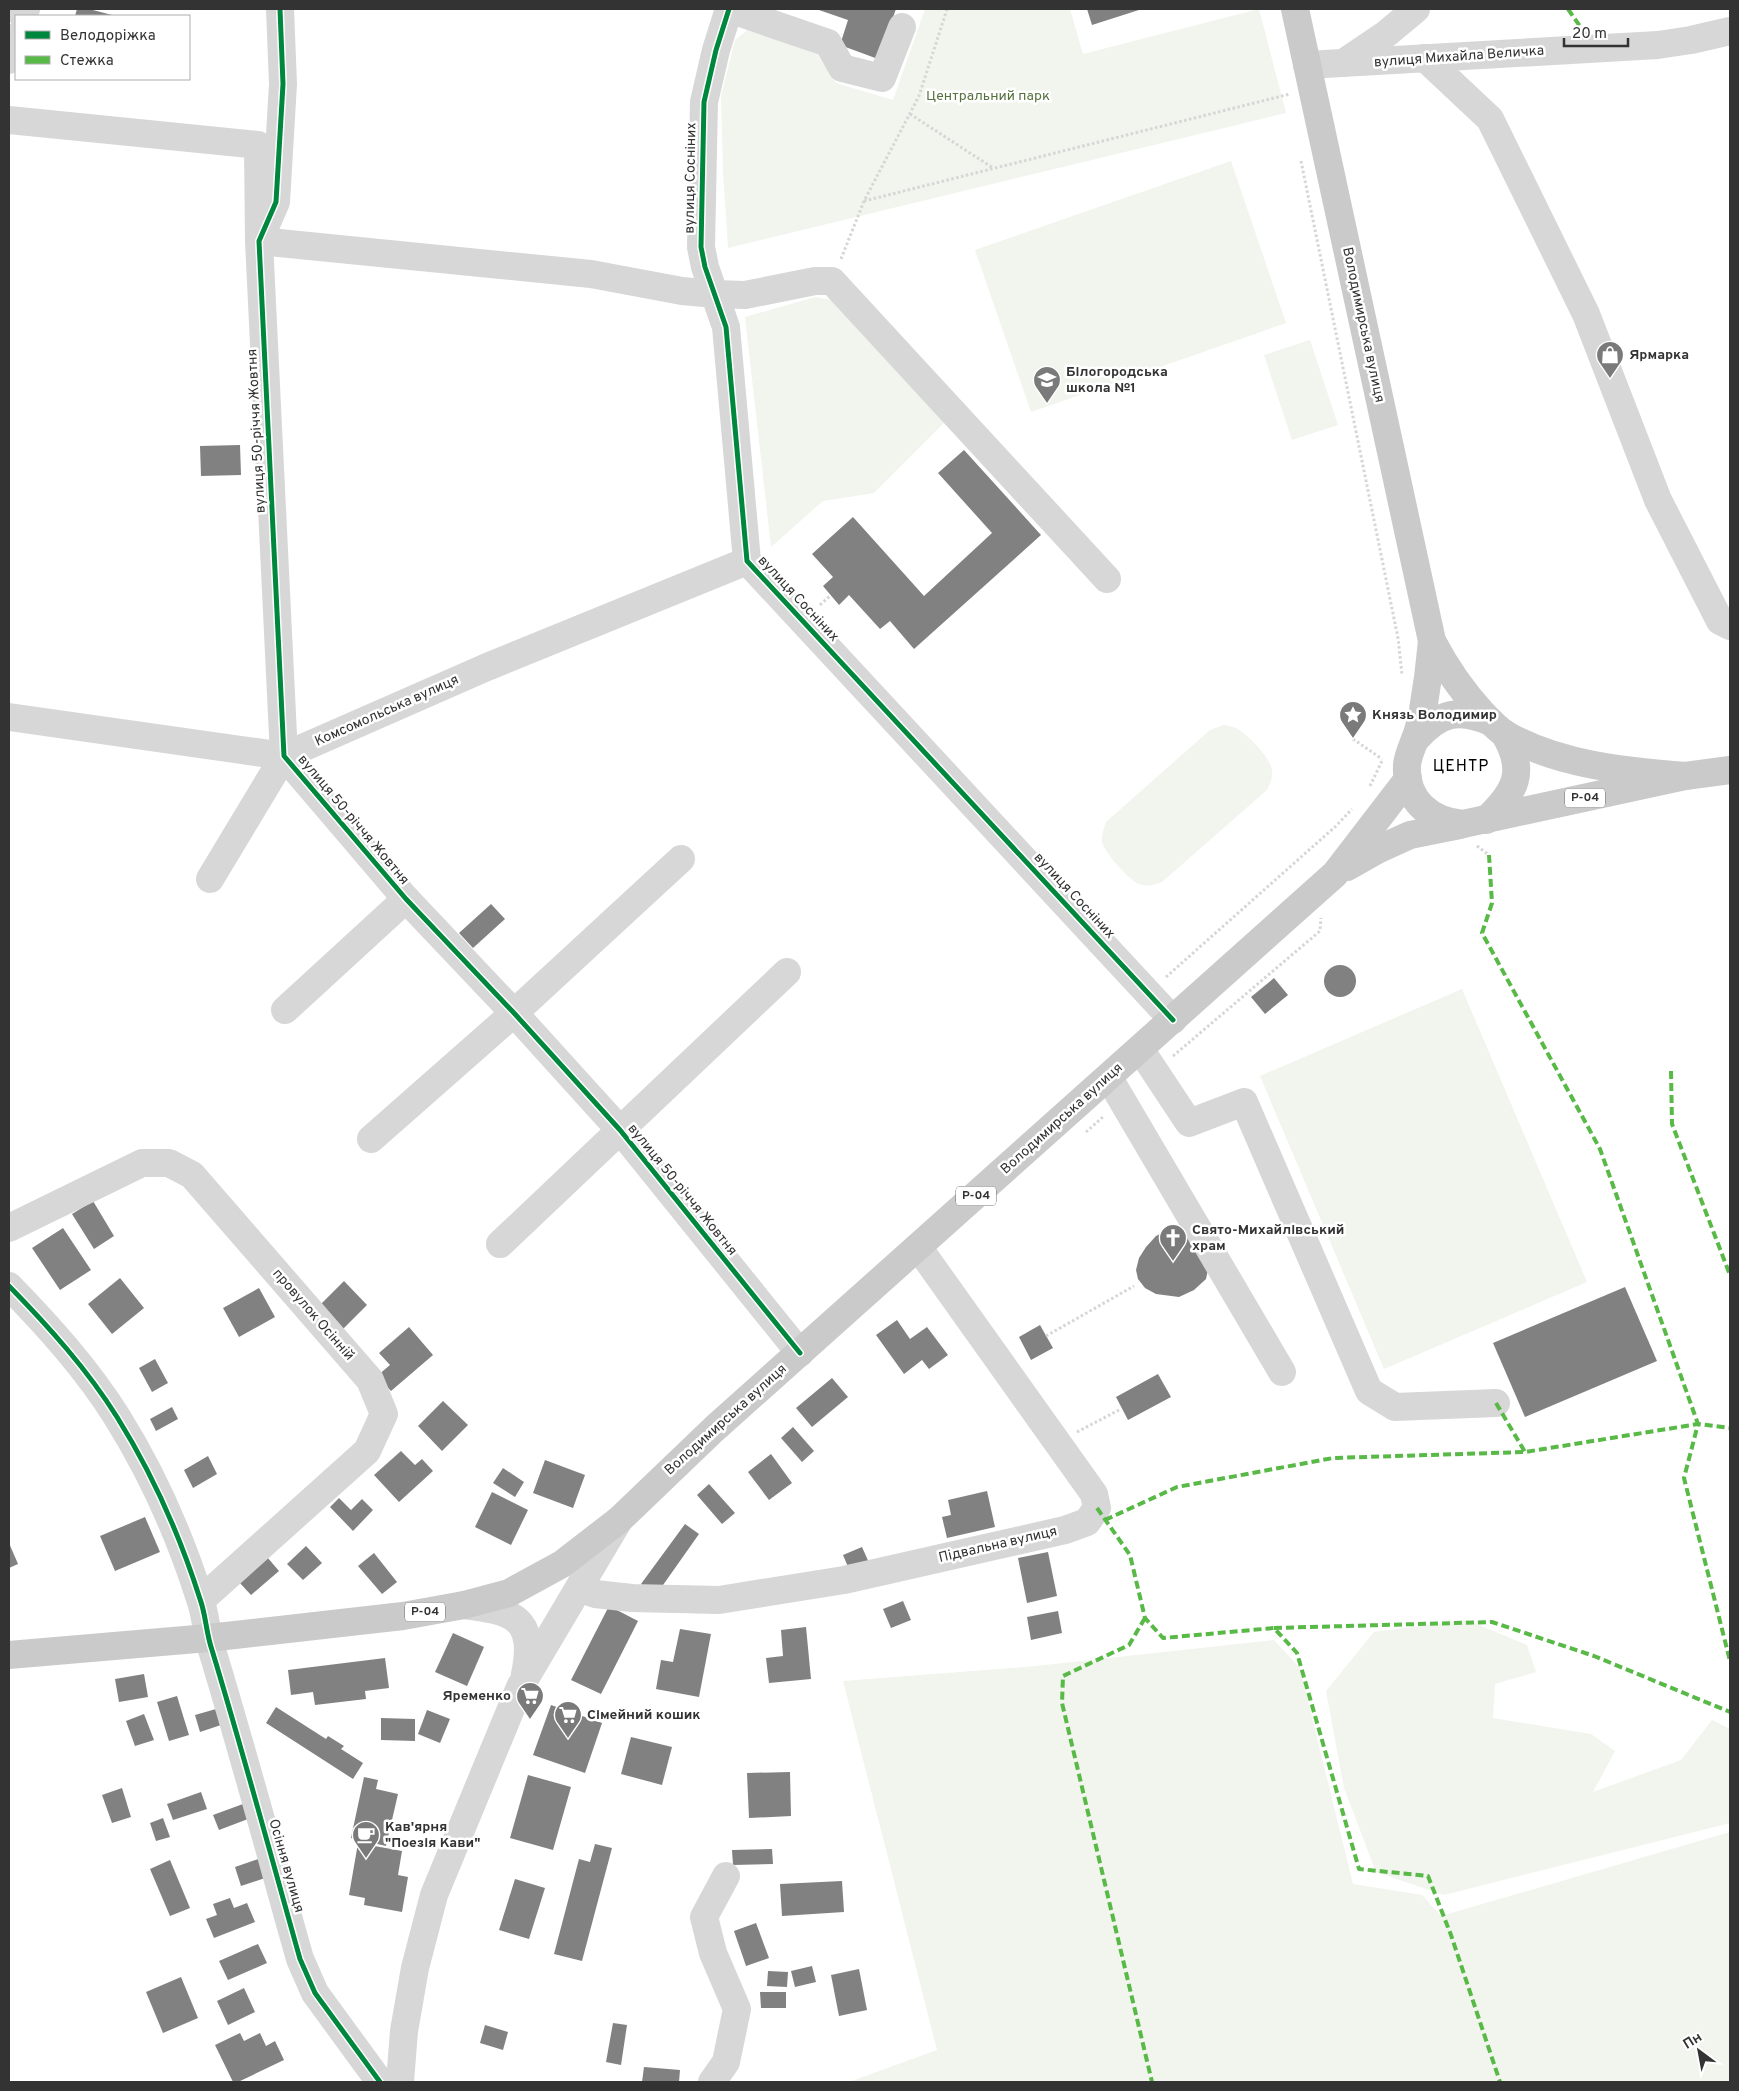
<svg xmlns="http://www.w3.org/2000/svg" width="1739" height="2091" viewBox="0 0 1739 2091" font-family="Overpass,sans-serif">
  <rect width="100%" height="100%" fill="#fff"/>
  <g fill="#f1f5ed">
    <polygon points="925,9 1070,9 1083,54 1259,9 1286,113 728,248 723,172 721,96 735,40 749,29 818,55 836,83 893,100"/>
    <polygon points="1231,161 1286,323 1031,412 975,250"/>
    <polygon points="815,297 837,301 945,422 874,493 823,501 771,547 745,317"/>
    <polygon points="1310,340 1338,425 1292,440 1264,355"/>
    <path d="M 1224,725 C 1228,726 1232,726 1236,728 C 1247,734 1270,757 1272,770 C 1273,778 1270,783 1267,790 L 1162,882 C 1154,885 1147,887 1139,884 C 1129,880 1104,852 1102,842 C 1101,835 1104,829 1106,822 L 1210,730 Z"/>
    <polygon points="1462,989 1587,1282 1384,1369 1260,1076"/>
    <polygon points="1467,1620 1527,1645 1536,1672 1495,1684 1493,1718 1591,1734 1615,1751 1593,1792 1681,1760 1712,1720 1730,1729 1730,1823 1444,1895 1376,1872 1344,1788 1326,1691 1374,1632"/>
    <polygon points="1274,1640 1300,1668 1353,1884 1422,1895 1441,1916 1730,1832 1730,2082 849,2082 937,2050 843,1681 1026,1667"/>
  </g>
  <g fill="#818181">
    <polygon points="77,9 89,9 116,16 75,16"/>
    <polygon points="816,9 896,9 878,59 840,45 848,20"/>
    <polygon points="1087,9 1142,9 1092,25"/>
    <polygon points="240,445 241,475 201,476 200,446"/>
    <polygon points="964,450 1041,535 914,649 890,621 880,629 849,595 839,605 823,586 833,577 812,554 853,517 924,596 992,533 938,473"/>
    <polygon points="491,904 505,919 473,948 459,933"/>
    <circle cx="1340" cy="981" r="16"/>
    <polygon points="1274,978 1288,995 1265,1014 1251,997"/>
    <polygon points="93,1201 114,1236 94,1249 72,1214"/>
    <polygon points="63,1228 91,1270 60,1290 32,1248"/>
    <polygon points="1168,1230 1183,1231 1209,1265 1206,1279 1194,1290 1179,1297 1156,1294 1145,1288 1138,1279 1136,1270 1139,1258 1146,1247 1156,1236"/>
    <polygon points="120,1278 144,1308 112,1334 88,1304"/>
    <polygon points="344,1281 367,1305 343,1329 320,1305"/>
    <polygon points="1625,1287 1657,1361 1525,1417 1493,1343"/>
    <polygon points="259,1288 275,1317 239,1337 223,1308"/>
    <polygon points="897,1320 910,1339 927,1327 948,1355 929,1369 922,1360 904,1374 876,1335"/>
    <polygon points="1040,1325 1053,1348 1031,1360 1019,1337"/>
    <polygon points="409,1327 433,1355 391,1391 377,1376 390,1365 379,1353"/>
    <polygon points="155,1359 168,1383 152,1392 139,1368"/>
    <polygon points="1158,1374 1171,1397 1128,1420 1116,1397"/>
    <polygon points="832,1378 848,1397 812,1427 796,1408"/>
    <polygon points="443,1401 468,1425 442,1451 418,1426"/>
    <polygon points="172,1407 178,1419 156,1431 150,1419"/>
    <polygon points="793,1427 814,1451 802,1462 781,1438"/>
    <polygon points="401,1451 415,1465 422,1459 433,1471 399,1502 374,1475"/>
    <polygon points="771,1454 792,1483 769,1500 748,1472"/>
    <polygon points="208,1456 217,1474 193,1488 184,1470"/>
    <polygon points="545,1460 585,1475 573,1508 533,1493"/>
    <polygon points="503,1468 524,1482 515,1497 493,1483"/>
    <polygon points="709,1484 735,1513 722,1524 697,1495"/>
    <polygon points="987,1491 995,1527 947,1538 942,1517 951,1515 948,1500"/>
    <polygon points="492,1492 528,1510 511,1545 475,1527"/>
    <polygon points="339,1498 351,1510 362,1499 373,1510 353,1531 330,1507"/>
    <polygon points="145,1517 160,1552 115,1571 100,1536"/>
    <polygon points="685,1524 699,1534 656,1595 641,1584"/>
    <polygon points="9,1543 18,1564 9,1568"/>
    <polygon points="306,1546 322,1563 303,1580 287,1564"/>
    <polygon points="862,1547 870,1565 851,1574 843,1555"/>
    <polygon points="1048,1552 1057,1596 1027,1603 1018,1558"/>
    <polygon points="374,1553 397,1582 382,1594 358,1566"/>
    <polygon points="267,1557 279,1571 251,1595 239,1582"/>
    <polygon points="903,1601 911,1620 891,1628 883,1609"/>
    <polygon points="609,1606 638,1621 601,1694 571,1680"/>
    <polygon points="1058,1611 1062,1633 1031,1640 1027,1617"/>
    <polygon points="806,1627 811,1679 769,1683 766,1658 783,1656 781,1630"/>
    <polygon points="680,1629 711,1634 699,1697 656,1689 661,1660 673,1662"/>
    <polygon points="453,1633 484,1647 467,1686 435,1672"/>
    <polygon points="385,1658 389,1688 365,1691 366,1699 315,1705 313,1692 291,1695 288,1670"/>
    <polygon points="144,1674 148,1697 119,1702 115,1679"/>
    <polygon points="177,1696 189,1735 169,1741 157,1702"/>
    <polygon points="551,1705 602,1723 585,1773 533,1755"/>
    <polygon points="276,1707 326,1739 328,1736 344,1746 341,1749 363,1763 353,1779 266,1723"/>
    <polygon points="216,1709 221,1725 200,1732 195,1715"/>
    <polygon points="427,1710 450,1719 440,1743 418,1734"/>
    <polygon points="144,1714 154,1740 135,1746 126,1721"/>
    <polygon points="381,1718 415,1719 415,1741 381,1740"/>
    <polygon points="631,1737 672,1747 662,1785 621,1774"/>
    <polygon points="790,1772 791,1816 749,1818 747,1773"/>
    <polygon points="528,1775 571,1787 553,1850 510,1838"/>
    <polygon points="364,1777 378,1780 376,1789 398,1794 386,1846 351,1838"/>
    <polygon points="122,1788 131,1817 112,1823 102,1795"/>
    <polygon points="201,1792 207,1809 173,1820 167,1804"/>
    <polygon points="243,1804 248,1819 219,1830 213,1815"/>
    <polygon points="163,1818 170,1837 156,1841 150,1823"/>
    <polygon points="358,1843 402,1851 398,1875 408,1877 402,1912 364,1905 365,1898 349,1895"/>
    <polygon points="595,1844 612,1848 582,1961 554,1954 579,1859 590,1862"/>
    <polygon points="772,1849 773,1864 733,1865 732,1850"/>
    <polygon points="264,1857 271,1876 241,1886 235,1867"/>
    <polygon points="170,1860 190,1908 170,1916 150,1869"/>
    <polygon points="515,1879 545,1888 529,1939 499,1930"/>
    <polygon points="842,1881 844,1912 782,1916 780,1884"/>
    <polygon points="230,1898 234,1908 247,1903 255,1922 214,1938 206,1919 217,1915 213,1904"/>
    <polygon points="756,1923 769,1958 746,1966 734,1931"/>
    <polygon points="258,1944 267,1963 228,1980 219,1961"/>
    <polygon points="812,1966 816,1982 795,1987 791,1971"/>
    <polygon points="859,1969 867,2010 839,2016 831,1975"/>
    <polygon points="768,1971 788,1972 787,1987 767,1986"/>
    <polygon points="181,1977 198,2018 163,2033 146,1992"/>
    <polygon points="244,1988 255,2012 228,2025 217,2001"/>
    <polygon points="760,1992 786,1992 786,2008 761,2008"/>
    <polygon points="613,2023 627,2025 621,2065 606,2062"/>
    <polygon points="485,2025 508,2032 503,2050 480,2043"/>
    <polygon points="240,2033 244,2041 260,2033 266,2046 275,2041 284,2060 238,2082 233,2082 215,2045"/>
    <polygon points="644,2067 680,2070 679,2082 642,2082"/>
  </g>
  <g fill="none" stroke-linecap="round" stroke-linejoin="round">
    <g stroke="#d6d6d6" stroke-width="3" stroke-dasharray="2.5 2.5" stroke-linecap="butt">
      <polyline points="910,114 993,168"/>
      <polyline points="1301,161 1398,638 1402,675"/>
      <polyline points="864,201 1290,94"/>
      <polyline points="841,259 864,201 919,96 947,9"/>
      <polyline points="820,605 831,595"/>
      <polyline points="1353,739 1382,759"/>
      <polyline points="1370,786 1382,761"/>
      <polyline points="1477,846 1489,855"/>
      <polyline points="1166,977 1336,826 1352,809"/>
      <polyline points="1173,1056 1320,931 1321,918"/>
      <polyline points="1086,1132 1104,1116"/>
      <polyline points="1046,1336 1134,1286"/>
      <polyline points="1077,1432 1119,1410"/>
    </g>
    <g stroke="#d7d7d7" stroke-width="28">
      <polyline points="280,9 283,84 276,202 259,241 284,756 406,899 514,1013 620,1130 800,1353"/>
      <polyline points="729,9 716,50 704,102 701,247 705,267 726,327 747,561 1173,1020"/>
      <polyline points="729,9 828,43 842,68 882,78 902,27"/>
      <polyline points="23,16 26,9"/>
      <polyline points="1425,58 1490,119 1586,314 1658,500 1720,621 1730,626"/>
      <polyline points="9,60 16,37"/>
      <polyline points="1343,63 1386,34 1416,9"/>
      <polyline points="1307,65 1658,45 1691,40 1730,31"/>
      <polyline points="9,120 258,145 259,241 591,274 682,291 715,294 745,295 815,281 832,281 1107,579"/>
      <polyline points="9,717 284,756 487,667 747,561"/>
      <polyline points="210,879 284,756"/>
      <polyline points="285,1010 406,899"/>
      <polyline points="1140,1049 1189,1123 1244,1102 1369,1391 1395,1407 1496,1403"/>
      <polyline points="1109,1078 1282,1372"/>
      <polyline points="371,1139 514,1013 681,859"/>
      <polyline points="9,1228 142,1163 169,1163 192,1175 370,1380 384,1414 367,1451 201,1600"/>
      <polyline points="500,1244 787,972"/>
      <path d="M 9,1286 C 48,1326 87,1369 117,1417 C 152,1473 180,1536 200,1599 C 206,1615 206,1633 212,1650 C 243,1752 271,1856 300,1959 L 315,1993 L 380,2082"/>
      <polyline points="579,1588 595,1594 632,1598 719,1600 844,1580 1065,1530 1087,1522 1097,1508 1094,1494 918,1247"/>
      <path d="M 464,1605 C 512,1611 537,1617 525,1674"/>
      <polyline points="400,2082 404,2031 415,1968 434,1895 520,1687 619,1520"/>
      <polyline points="712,2082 726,2062 737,2009 713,1953 704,1917 726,1876"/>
    </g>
    <g stroke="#cacaca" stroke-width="28">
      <path d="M 1295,9 L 1432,641 C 1446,668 1462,691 1482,713 C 1489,720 1496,728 1505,734 C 1558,765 1625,771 1685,776"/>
      <path d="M 1432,641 C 1430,664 1427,687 1423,710 C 1421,719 1419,730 1415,739 C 1412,748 1408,755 1407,765 C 1405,800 1430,821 1463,824 L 1685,776 L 1730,770"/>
      <path d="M 1416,739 C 1440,712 1459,708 1491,722"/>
      <path d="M 1486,820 C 1516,792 1527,771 1504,733"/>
      <polyline points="1347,867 1377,850 1410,835 1460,825"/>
      <polyline points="9,1655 208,1638 403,1616 464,1605 509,1593 562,1564 619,1520 714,1429 1335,874 1408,779"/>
    </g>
    <g stroke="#58b947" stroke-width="4" stroke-dasharray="8 4" stroke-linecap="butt">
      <polyline points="1568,9 1586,35"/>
      <polyline points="1489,855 1492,903 1482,933 1600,1149 1698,1424 1684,1478 1730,1661"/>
      <polyline points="1671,1071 1672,1124 1730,1275"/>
      <polyline points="1496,1403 1525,1452"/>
      <polyline points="1097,1508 1130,1555 1145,1618 1163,1638 1274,1628 1297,1653 1359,1869 1428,1876 1451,1935 1500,2082"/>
      <polyline points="1105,1520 1177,1487 1333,1458 1525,1452 1698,1424 1730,1428"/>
      <polyline points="1145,1618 1129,1645 1063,1676 1062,1703 1152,2082"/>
      <polyline points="1274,1628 1492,1622 1594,1656 1730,1712"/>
    </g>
    <defs>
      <g id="cycleway">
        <polyline points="280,9 283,84 276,202 259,241 284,756 406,899 514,1013 620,1130 800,1353"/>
        <polyline points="729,9 716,50 704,102 701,247 705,267 726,327 747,561 1173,1020"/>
        <path d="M 9,1286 C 48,1326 87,1369 117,1417 C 152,1473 180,1536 200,1599 C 206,1615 206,1633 212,1650 C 243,1752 271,1856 300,1959 L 315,1993 L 380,2082"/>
      </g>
    </defs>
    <use href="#cycleway" stroke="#fff" stroke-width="8"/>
    <use href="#cycleway" stroke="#00873e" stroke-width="5"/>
  </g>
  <defs>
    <symbol id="shop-pin" viewBox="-11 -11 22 30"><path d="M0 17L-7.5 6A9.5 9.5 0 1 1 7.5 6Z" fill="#7a7a7a" stroke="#fff"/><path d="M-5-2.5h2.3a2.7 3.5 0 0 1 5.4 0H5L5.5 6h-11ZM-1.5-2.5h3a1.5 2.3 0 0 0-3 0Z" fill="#fff"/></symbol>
    <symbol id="school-pin" viewBox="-11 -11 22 30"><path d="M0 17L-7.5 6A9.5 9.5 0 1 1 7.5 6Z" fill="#7a7a7a" stroke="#fff"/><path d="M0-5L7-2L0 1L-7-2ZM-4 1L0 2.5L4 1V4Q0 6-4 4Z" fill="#fff"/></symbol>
    <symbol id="sight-pin" viewBox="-11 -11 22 30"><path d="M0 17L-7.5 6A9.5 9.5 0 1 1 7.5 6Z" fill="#7a7a7a" stroke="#fff"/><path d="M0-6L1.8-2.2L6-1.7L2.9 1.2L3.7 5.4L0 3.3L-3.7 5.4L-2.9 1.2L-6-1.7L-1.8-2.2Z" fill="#fff"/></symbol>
    <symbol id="church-pin" viewBox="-11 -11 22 30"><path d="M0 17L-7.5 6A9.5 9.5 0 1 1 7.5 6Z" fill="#7a7a7a" stroke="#fff"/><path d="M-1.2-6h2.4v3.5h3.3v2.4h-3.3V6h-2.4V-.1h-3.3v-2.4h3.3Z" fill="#fff"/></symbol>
    <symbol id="supermarket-pin" viewBox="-11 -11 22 30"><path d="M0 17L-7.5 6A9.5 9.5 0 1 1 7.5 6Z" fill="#7a7a7a" stroke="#fff"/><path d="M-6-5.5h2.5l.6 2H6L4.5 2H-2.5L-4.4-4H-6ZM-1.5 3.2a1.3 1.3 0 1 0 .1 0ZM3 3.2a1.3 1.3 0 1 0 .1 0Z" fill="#fff"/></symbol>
    <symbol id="cafe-pin" viewBox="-11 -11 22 30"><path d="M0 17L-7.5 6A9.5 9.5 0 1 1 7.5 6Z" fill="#7a7a7a" stroke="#fff"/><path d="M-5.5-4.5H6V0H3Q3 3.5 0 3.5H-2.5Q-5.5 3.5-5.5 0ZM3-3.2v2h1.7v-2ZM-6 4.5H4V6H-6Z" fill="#fff"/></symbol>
  </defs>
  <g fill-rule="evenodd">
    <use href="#shop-pin" x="1594" y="339" width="32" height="43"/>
    <use href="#school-pin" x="1031" y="364" width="32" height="43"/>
    <use href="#sight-pin" x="1337" y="699" width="32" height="43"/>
    <use href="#church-pin" x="1157" y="1222" width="32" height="43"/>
    <use href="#supermarket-pin" x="514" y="1680" width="32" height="43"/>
    <use href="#supermarket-pin" x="552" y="1699" width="32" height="43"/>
    <use href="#cafe-pin" x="350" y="1819" width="32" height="43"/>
  </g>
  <g text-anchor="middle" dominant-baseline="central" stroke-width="5" stroke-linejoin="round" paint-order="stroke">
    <g fill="#fff" stroke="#707070" stroke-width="1">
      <rect x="1565" y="788.5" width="40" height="19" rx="4"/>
      <rect x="956" y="1186.5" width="40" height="19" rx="4"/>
      <rect x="405" y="1602.5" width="40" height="19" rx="4"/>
    </g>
    <g font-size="12" font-weight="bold" fill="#333">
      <text x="1585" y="798">Р-04</text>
      <text x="976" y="1196">Р-04</text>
      <text x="425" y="1612">Р-04</text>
    </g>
    <g font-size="14" fill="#333" stroke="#fff">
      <text transform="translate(1459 57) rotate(-4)">вулиця Михайла Величка</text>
      <text transform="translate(691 178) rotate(-89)">вулиця Сосніних</text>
      <text transform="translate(1363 325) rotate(78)">Володимирська вулиця</text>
      <text transform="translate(257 431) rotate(-93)">вулиця 50-річчя Жовтня</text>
      <text transform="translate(798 599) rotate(47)">вулиця Сосніних</text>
      <text transform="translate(387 711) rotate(-24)">Комсомольська вулиця</text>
      <text transform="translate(353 820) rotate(50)">вулиця 50-річчя Жовтня</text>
      <text transform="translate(1074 896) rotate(47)">вулиця Сосніних</text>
      <text transform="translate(1062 1119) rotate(-42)">Володимирська вулиця</text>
      <text transform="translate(682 1190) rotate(51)">вулиця 50-річчя Жовтня</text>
      <text transform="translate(313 1315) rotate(49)">провулок Осінній</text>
      <text transform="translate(726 1420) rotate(-42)">Володимирська вулиця</text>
      <text transform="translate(998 1545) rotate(-13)">Підвальна вулиця</text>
      <text transform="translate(286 1866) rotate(74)">Осіння вулиця</text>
    </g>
    <g font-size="14" fill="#56703f" stroke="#fff">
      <text x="988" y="96">Центральний парк</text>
    </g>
    <g font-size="14" font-weight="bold" fill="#333" stroke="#fff" text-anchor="start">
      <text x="1629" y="355">Ярмарка</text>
      <text x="1066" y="372">Білогородська<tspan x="1066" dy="16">школа №1</tspan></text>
      <text x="1372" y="715">Князь Володимир</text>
      <text x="1192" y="1230">Свято-Михайлівський<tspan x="1192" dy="16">храм</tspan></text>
      <text x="511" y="1696" text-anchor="end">Яременко</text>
      <text x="587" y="1715">Сімейний кошик</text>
      <text x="385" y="1827">Кав'ярня<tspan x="385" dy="16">"Поезія Кави"</tspan></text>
    </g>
    <g font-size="16" letter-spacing="1" fill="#000" stroke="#fff">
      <text x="1461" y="767">ЦЕНТР</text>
    </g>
  </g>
  <rect width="1739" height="2091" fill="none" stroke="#333333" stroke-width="20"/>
  <rect x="15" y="15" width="175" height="65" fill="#ffffff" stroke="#adadad"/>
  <rect x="25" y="31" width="25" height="8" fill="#00873e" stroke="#adadad"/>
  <text x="60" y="40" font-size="15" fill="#333333">Велодоріжка</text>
  <rect x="25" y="56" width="25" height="8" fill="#58b947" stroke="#adadad"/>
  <text x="60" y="65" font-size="15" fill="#333333">Стежка</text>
  <g transform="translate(1699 2051) rotate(328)" stroke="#ffffff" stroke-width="4" paint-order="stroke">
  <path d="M0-4L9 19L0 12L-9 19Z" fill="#333333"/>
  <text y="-8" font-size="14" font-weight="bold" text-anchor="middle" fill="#333333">Пн</text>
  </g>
  <path d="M1564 38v8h64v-8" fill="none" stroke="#333333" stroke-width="2.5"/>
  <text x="1572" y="38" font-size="15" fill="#333333" stroke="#ffffff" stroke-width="4" paint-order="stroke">20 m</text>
</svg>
